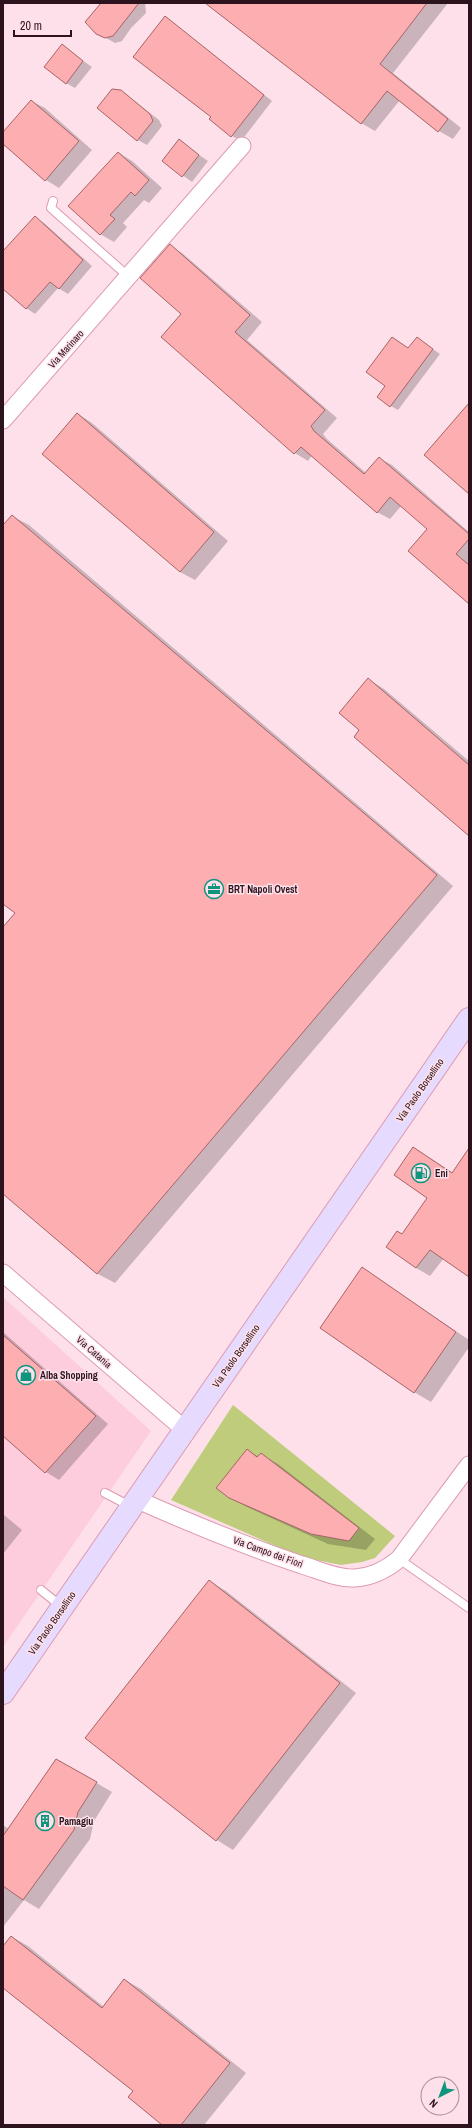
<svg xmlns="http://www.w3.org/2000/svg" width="472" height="2128" viewBox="0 0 472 2128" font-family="'Archivo Narrow',sans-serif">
  <rect width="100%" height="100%" fill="#fde0e9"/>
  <polygon fill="#fdcddd" points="3,1297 151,1431 3,1647"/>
  <polygon fill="#becc7c" points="233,1405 395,1536 375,1558 362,1562 341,1565 301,1557 171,1500"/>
  <g fill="#0003">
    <polygon points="103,3 145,3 146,13 131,28 122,41 115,43 97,33"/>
    <polygon points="207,3 448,3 393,73 461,128 453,139 439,131 400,100 375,131 361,123"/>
    <polygon points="165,17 272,101 241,141 232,136 212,117"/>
    <polygon points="62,46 92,67 75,88 66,83"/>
    <polygon points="121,91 159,120 162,126 147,145 138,140"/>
    <polygon points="31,101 45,108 92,150 59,188 46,180 3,143 3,134"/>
    <polygon points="179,141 208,161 192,182 163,161"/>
    <polygon points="119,153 132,161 162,188 149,203 144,200 123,223 127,227 114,242 100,234"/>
    <polygon points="35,218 44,223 92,266 68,294 58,288 35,314 26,308 3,287 3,253"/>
    <polygon points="170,246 182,253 262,322 247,340 337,418 323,434 327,439 366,473 379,458 392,465 469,532 469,603 429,529 402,505 390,519 377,512 312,455 308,461 295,453 163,337 182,314"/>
    <polygon points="393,338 409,349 417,338 440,354 398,410 391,406 386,386"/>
    <polygon points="78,414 92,423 228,541 195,580 180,572"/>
    <polygon points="12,516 29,525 453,886 115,1283 98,1274 3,1193 3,929 16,913 3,902 3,527"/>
    <polygon points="368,679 384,689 469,761 469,835 361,730"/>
    <polygon points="414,1148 453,1173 469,1162 469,1276 444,1258 430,1276 416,1268 402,1235 429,1198"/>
    <polygon points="362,1268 469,1340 469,1347 431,1402 414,1392"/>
    <polygon points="3,1332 108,1424 59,1480 46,1472 3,1435"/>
    <polygon points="247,1450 259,1457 261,1454 278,1464 375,1539 366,1550 328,1544 247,1507 230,1497"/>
    <polygon points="3,1514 22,1530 3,1554"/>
    <polygon points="209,1581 226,1591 356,1693 233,1850 217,1840"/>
    <polygon points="57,1760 112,1792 94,1821 90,1839 39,1909 24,1900 3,1927 3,1825 9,1829"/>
    <polygon points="12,1937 28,1946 104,2007 125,1980 141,1989 246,2073 204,2125 164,2125 134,2091 3,1986 3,1948"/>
  </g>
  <g fill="#fdaeb1" stroke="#a66467">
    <polygon points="101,3 139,3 113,36 105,38 96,34 85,22"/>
    <polygon points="205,3 427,3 380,64 448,119 438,132 387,91 361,124"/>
    <polygon points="165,16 264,95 231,137 209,119 211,117 133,57"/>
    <polygon points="62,44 83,61 66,84 44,67"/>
    <polygon points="112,89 121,90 150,114 153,121 137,141 97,108"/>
    <polygon points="31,100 79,141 45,181 3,144 3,132"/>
    <polygon points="179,139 199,155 182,177 162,161"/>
    <polygon points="118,152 149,180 135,196 131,192 110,215 115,219 100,235 68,206"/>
    <polygon points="35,216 83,260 59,289 50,282 26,309 3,289 3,251"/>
    <polygon points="170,244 250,315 235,332 325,410 311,426 314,431 364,474 379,457 469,534 469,539 456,554 469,565 469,604 408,551 427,529 390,497 377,513 301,447 294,454 161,337 181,314 140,278"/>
    <polygon points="392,337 408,348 417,337 433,349 390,407 377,397 385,386 366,372"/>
    <polygon points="469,403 469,494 424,455"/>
    <polygon points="77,413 214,532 180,572 42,454"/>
    <polygon points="12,515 437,875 97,1274 3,1194 3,927 15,913 3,904 3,525"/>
    <polygon points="368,678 469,765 469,836 354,737 359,730 339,713"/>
    <polygon points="413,1147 452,1173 469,1148 469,1277 430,1250 416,1268 386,1247 397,1231 402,1234 427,1198 394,1175"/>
    <polygon points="362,1267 456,1332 414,1393 320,1328"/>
    <polygon points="3,1335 96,1416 45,1473 3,1436"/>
    <polygon points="247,1449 257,1457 261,1453 359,1528 349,1541 311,1534 229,1498 216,1488"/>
    <polygon points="209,1580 340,1683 216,1841 85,1738"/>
    <polygon points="56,1759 97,1782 78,1812 74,1830 23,1900 3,1886 3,1836"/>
    <polygon points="11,1936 102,2008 124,1979 230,2063 181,2125 162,2125 128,2097 133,2091 3,1988 3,1946"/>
  </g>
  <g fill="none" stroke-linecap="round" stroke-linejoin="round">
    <defs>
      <g id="service">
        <polyline points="53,201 51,208 129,277"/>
        <polyline points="105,1493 130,1506"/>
        <polyline points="399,1559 469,1608"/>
        <polyline points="41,1590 62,1607"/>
      </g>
      <g id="minor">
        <polyline points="3,420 242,146"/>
        <polyline points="3,1273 185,1430"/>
        <path d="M 138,1500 C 192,1524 246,1546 302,1565 C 319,1570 338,1579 355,1578 C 371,1577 387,1569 399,1559 L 469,1465"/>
      </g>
      <polyline id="secondary" points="3,1693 469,1019"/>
    </defs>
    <use href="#service" stroke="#de9ab2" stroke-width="10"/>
    <use href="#minor" stroke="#de9ab2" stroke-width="19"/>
    <use href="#secondary" stroke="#de9ab2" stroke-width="24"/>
    <use href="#service" stroke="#fff" stroke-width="8"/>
    <use href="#minor" stroke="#fff" stroke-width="17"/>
    <use href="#secondary" stroke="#e6dafe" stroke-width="22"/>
  </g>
  <defs>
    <symbol id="office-ring" viewBox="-11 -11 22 22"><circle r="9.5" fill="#fde0e9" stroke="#0f947e" stroke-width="1.5"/><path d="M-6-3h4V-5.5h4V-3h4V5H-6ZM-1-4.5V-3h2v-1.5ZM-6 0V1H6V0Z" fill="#0f947e"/></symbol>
    <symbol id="fuel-ring" viewBox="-11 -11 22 22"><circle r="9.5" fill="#fde0e9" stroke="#0f947e" stroke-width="1.5"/><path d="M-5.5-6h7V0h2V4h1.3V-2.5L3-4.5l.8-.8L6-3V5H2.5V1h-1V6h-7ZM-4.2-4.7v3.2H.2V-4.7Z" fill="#0f947e"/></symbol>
    <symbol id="shop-ring" viewBox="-11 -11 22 22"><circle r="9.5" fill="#fde0e9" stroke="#0f947e" stroke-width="1.5"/><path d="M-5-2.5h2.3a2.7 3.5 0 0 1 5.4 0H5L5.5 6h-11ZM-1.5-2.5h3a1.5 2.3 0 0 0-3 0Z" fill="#0f947e"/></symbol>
    <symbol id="building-ring" viewBox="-11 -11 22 22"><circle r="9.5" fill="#fde0e9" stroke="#0f947e" stroke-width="1.5"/><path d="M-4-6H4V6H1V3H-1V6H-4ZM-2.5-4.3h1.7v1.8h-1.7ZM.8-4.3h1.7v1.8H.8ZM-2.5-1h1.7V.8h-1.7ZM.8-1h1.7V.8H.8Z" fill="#0f947e"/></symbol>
  </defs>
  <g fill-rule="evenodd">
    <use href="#office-ring" x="203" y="878" width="22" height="22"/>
    <use href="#fuel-ring" x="410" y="1162" width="22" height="22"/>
    <use href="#shop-ring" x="15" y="1364" width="22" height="22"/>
    <use href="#building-ring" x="34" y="1810" width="22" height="22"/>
  </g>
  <g text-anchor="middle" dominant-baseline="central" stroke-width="3" stroke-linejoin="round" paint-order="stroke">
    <g font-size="10" fill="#2c131d" stroke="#fde0e9">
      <text transform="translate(66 349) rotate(-48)">Via Marinaro</text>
      <text transform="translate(420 1090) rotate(-55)">Via Paolo Borsellino</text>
      <text transform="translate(94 1352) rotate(41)">Via Catania</text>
      <text transform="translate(236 1356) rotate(-55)">Via Paolo Borsellino</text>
      <text transform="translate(268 1552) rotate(20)">Via Campo dei Fiori</text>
      <text transform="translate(52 1623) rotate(-55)">Via Paolo Borsellino</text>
    </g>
    <g font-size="10" font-weight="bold" fill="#2c131d" stroke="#fde0e9" text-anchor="start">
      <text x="228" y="889">BRT Napoli Ovest</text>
      <text x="435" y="1173">Eni</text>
      <text x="40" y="1375">Alba Shopping</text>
      <text x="59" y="1821">Pamagiu</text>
    </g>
  </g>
  <rect width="472" height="2128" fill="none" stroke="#2c131d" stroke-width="8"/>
  <g transform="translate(440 2096) rotate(222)"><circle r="19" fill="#fde0e9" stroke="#a98e97"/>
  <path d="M0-3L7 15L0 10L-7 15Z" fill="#0f947e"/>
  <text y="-6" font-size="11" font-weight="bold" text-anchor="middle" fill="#2c131d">N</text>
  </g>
  <path d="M14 30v6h57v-6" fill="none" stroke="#2c131d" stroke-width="2"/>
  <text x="20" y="30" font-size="12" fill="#2c131d" stroke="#fde0e9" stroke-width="3" paint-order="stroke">20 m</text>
</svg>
